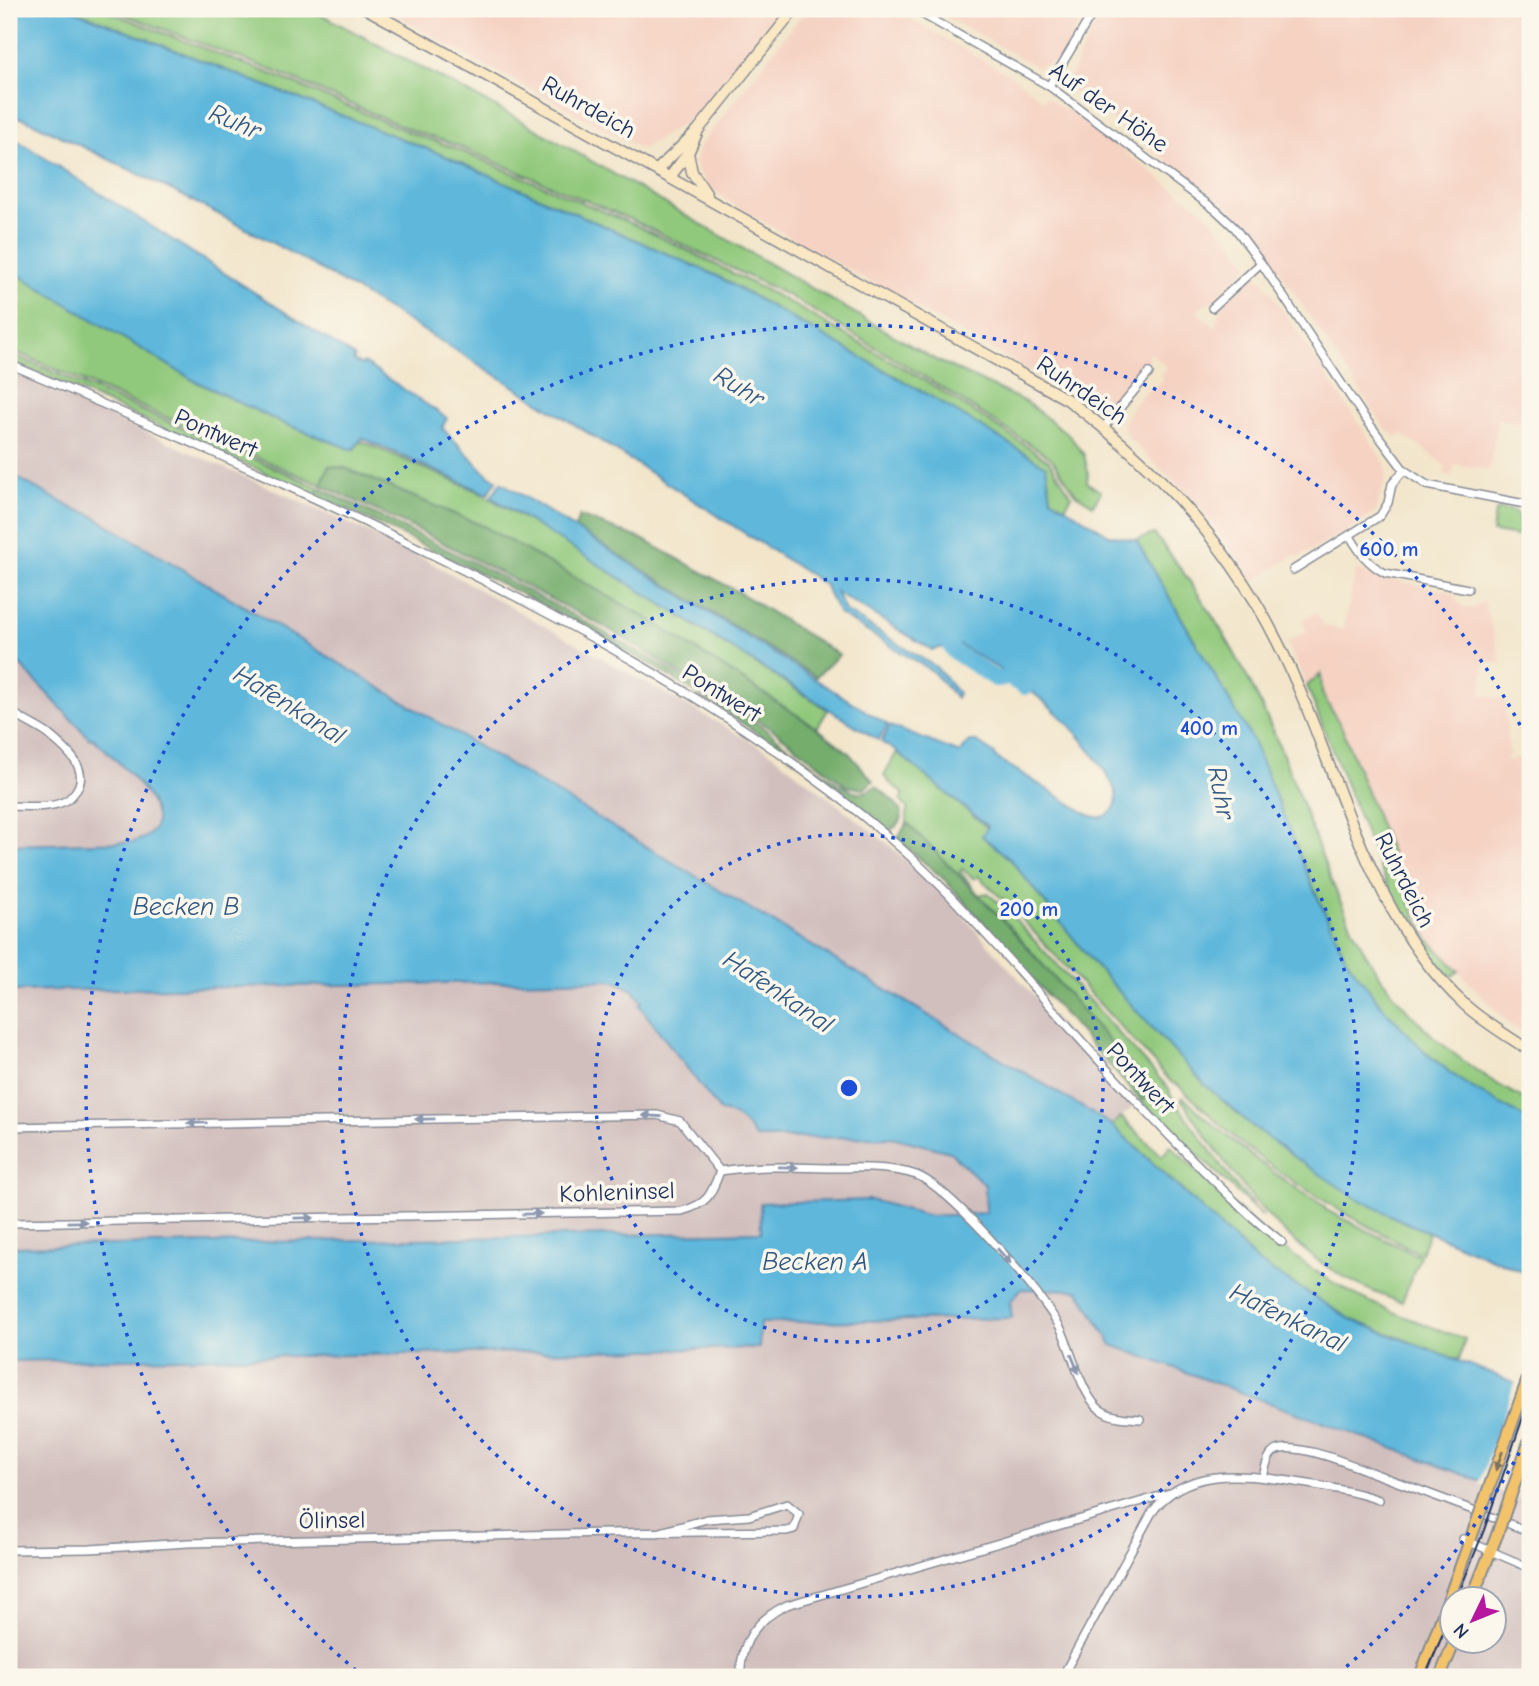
<svg xmlns="http://www.w3.org/2000/svg" width="1539" height="1686" viewBox="0 0 1539 1686" font-family="'Comic Neue',sans-serif">
  <rect width="100%" height="100%" fill="#fbf7ec"/>
  <filter id="ink" filterUnits="userSpaceOnUse"><feTurbulence type="fractalNoise" baseFrequency=".0143" numOctaves="2"/><feDisplacementMap in="SourceGraphic" scale="14" xChannelSelector="R" yChannelSelector="G"/><feConvolveMatrix kernelMatrix="1 2 1 2 8 2 1 2 1" color-interpolation-filters="sRGB"/></filter>
  <filter id="wash" filterUnits="userSpaceOnUse"><feTurbulence type="fractalNoise" baseFrequency=".00686" numOctaves="4" result="noise"/><feDisplacementMap in="SourceGraphic" scale="28" xChannelSelector="R" yChannelSelector="G"/><feGaussianBlur stdDeviation="1.57" result="paint"/><feColorMatrix in="noise" values="0 0 0 0 0 0 0 0 0 0 0 0 0 0 0 0 0 1.4 0 .05"/><feComposite in="paint" operator="in"/></filter>
  <g filter="url(#wash)">
    <rect width="100%" height="100%" fill="#f2e5ca"/>
    <g fill="#f5d2c2">
      <polygon points="403,9 778,9 692,118 642,149 434,38 401,17"/>
      <polygon points="806,9 897,9 915,22 1012,76 1043,100 1046,96 1066,111 1068,110 1197,206 1226,235 1249,265 1214,299 1196,312 1215,327 1219,313 1226,301 1241,285 1255,275 1263,281 1385,463 1386,475 1376,511 1343,533 1298,557 1296,554 1252,582 1227,544 1194,503 1130,439 1124,429 1124,421 1130,410 1144,393 1156,387 1163,379 1160,375 1167,367 1151,353 1148,355 1150,358 1137,371 1133,382 1124,393 1107,409 1100,411 1091,408 1057,386 742,210 710,188 698,171 696,161 699,147"/>
      <polygon points="932,9 1088,9 1058,61 1037,67"/>
      <polygon points="1105,9 1530,9 1530,425 1498,419 1489,470 1454,464 1452,478 1443,472 1447,467 1420,446 1401,434 1398,438 1385,428 1270,257 1235,212 1066,85 1086,43"/>
      <polygon points="1356,570 1384,579 1448,591 1453,593 1459,604 1466,608 1473,608 1484,601 1502,664 1486,661 1480,694 1505,700 1507,736 1510,753 1505,761 1530,756 1530,939 1527,944 1530,962 1530,1039 1507,1022 1428,939 1411,906 1342,728 1325,699 1322,692 1324,688 1322,674 1307,686 1287,642 1307,631 1302,620 1316,612 1324,626 1343,630"/>
    </g>
    <g fill="#d1bfbd" fill-rule="evenodd">
      <polygon points="9,371 412,552 768,751 887,843 937,887 1133,1107 1112,1125 89,513 74,509 9,473"/>
      <polygon points="9,653 90,739 93,737 149,796 156,809 157,818 149,835 133,842 9,845"/>
      <polygon points="613,980 633,990 642,1002 639,1005 730,1112 753,1133 755,1138 892,1137 950,1152 985,1185 986,1214 930,1216 871,1200 760,1203 761,1232 9,1247 9,991"/>
      <path d="M 1048,1288 L 1079,1290 L 1112,1346 L 1530,1499 L 1530,1677 L 9,1677 L 9,1361 L 758,1348 L 760,1323 L 1012,1318 L 1010,1302 L 1021,1289 ZM 1452,1598 L 1494,1598 L 1494,1640 L 1452,1640 Z"/>
    </g>
    <g fill="#91c97c" stroke="#567c6d" stroke-width="2">
      <polygon points="70,9 101,9 279,77 411,133 452,147 635,225 693,253 783,299 926,381 988,421 1049,461 1072,496 1065,507 1051,498 1045,466 930,396 715,275 445,156"/>
      <polygon points="110,9 311,9 522,121 936,360 1026,402 1069,435 1084,455 1088,472 1087,482 1101,492 1093,505 1076,494 1051,458 928,379 787,295 634,221 453,144 411,130 279,73"/>
      <polygon points="9,269 195,381 280,422 353,450 361,441 477,491 549,533 828,710 817,728 647,618 483,526 329,466 321,485 9,349"/>
      <polygon points="9,353 289,474 319,488 316,495 9,360"/>
      <polygon points="1499,509 1514,511 1519,518 1519,536 1492,532 1495,512"/>
      <path d="M 1154,534 C 1203,594 1241,659 1272,729 C 1303,799 1324,873 1359,941 C 1395,1011 1460,1067 1530,1102 L 1530,1121 L 1464,1083 L 1427,1054 L 1379,1003 L 1347,960 L 1311,883 L 1253,741 L 1136,540 Z"/>
      <path d="M 1321,673 L 1322,692 L 1325,699 L 1342,728 L 1414,912 L 1428,939 L 1459,971 L 1451,977 L 1433,956 L 1430,957 C 1397,914 1377,862 1357,812 C 1340,770 1323,728 1307,686 Z"/>
      <path d="M 897,752 L 988,828 L 982,836 L 1010,859 L 1094,964 L 1204,1084 L 1251,1125 L 1398,1219 L 1429,1232 L 1402,1302 C 1293,1269 1241,1187 1181,1099 L 1183,1097 C 1226,1138 1274,1175 1324,1206 L 1326,1210 L 1416,1255 L 1417,1252 L 1345,1214 L 1279,1172 L 1237,1140 L 1178,1085 L 1172,1083 L 1010,906 L 978,876 L 974,879 L 962,869 L 960,872 C 968,880 972,887 979,895 L 987,893 L 1006,909 L 1170,1090 L 1170,1094 L 1233,1182 L 1263,1217 L 1141,1101 L 1152,1091 L 1006,923 L 907,823 L 907,808 L 900,800 L 904,794 L 888,781 L 884,775 Z"/>
      <path d="M 1121,1117 L 1162,1156 L 1171,1146 C 1222,1196 1274,1247 1336,1284 C 1377,1308 1421,1323 1465,1339 L 1459,1360 L 1352,1320 L 1258,1262 L 1112,1125 Z"/>
    </g>
    <g fill="#74ad6c" stroke="#486e65" stroke-width="2">
      <polygon points="329,466 345,468 483,526 647,618 817,728 848,752 873,781 864,789 847,786 776,732 610,630 422,532 321,485"/>
      <path d="M 319,488 C 470,558 616,633 756,723 C 776,736 839,789 856,792 C 864,794 869,790 876,786 C 890,798 919,817 888,831 C 796,756 697,689 593,632 C 503,582 409,539 316,495 Z"/>
      <polygon points="579,516 642,539 742,594 839,655 816,677 575,528"/>
      <polygon points="907,823 1006,923 1153,1091 1141,1101 945,880 897,839"/>
    </g>
    <g fill="#5eb8dc" stroke="#3c749d" stroke-width="2">
      <path d="M 9,9 L 70,9 L 445,156 L 715,275 L 930,396 L 1046,466 L 1051,498 L 1109,535 L 1136,540 L 1253,741 L 1311,883 L 1347,960 L 1379,1003 L 1427,1054 L 1464,1083 L 1530,1121 L 1530,1275 L 1398,1219 L 1356,1198 L 1291,1155 L 1251,1125 L 1204,1084 L 1166,1043 L 1094,964 L 1010,859 L 982,836 L 988,827 L 897,752 L 881,742 L 890,726 L 960,753 L 969,742 L 977,742 L 995,754 L 995,757 L 1089,815 C 1096,818 1103,819 1110,813 C 1123,802 1114,786 1107,775 C 1070,712 1019,680 958,644 L 932,650 L 836,592 L 845,611 L 936,667 L 958,693 L 956,698 L 933,672 L 839,614 L 824,584 C 668,484 513,383 354,289 C 248,226 136,172 25,119 L 9,116 Z"/>
      <polygon points="9,135 355,357 353,361 362,365 364,363 447,418 442,428 488,475 497,480 488,494 362,438 353,450 280,422 195,381 9,269"/>
      <path d="M 9,473 L 74,509 L 88,513 L 1112,1125 L 1258,1262 L 1352,1320 L 1519,1384 L 1515,1397 L 1530,1404 L 1530,1499 L 1112,1345 L 1078,1290 L 1021,1289 L 1010,1302 L 1012,1318 L 760,1323 L 759,1348 L 9,1361 L 9,1247 L 761,1232 L 760,1203 L 871,1200 L 930,1216 L 986,1213 L 985,1185 L 950,1152 L 892,1137 L 755,1138 C 748,1125 733,1112 720,1111 L 639,1005 L 642,1002 L 633,990 L 613,980 L 9,991 L 9,845 L 133,842 C 196,825 113,758 93,738 L 90,739 L 9,653 Z"/>
      <polygon points="501,482 888,725 878,740 491,497"/>
    </g>
    <polygon fill="#f2e5ca" points="1516,1379 1523,1384 1519,1395 1530,1400 1530,1468 1519,1499 1479,1484"/>
    <g fill="none" stroke-linecap="round" stroke-linejoin="round">
      <polyline stroke="#5eb8dc" stroke-width="16" points="951,646 953,651 996,679 1009,678 1024,687 1026,686"/>
    </g>
  </g>
  <g filter="url(#ink)">
    <g fill="none" stroke-linecap="round" stroke-linejoin="round">
      <defs>
        <g id="street">
          <polyline points="913,9 1049,86 1217,211 1235,228 1261,263 1362,414 1404,470 1427,485 1530,505"/>
          <polyline points="1049,86 1095,9"/>
          <polyline points="1212,308 1261,263"/>
          <path d="M 9,364 C 161,428 313,495 461,569 C 611,644 758,727 887,836 C 936,877 976,924 1019,971 C 1077,1036 1134,1101 1195,1162 C 1223,1190 1251,1218 1282,1242"/>
          <polyline points="1104,427 1149,373"/>
          <path d="M 1350,536 C 1360,553 1368,564 1385,573 L 1468,589"/>
          <polyline points="1293,570 1380,516 1388,503 1392,484 1404,470"/>
          <path d="M 9,709 C 21,721 36,725 49,735 C 66,749 92,770 75,792 C 72,796 67,801 63,802 C 47,809 25,806 9,806"/>
          <polyline points="9,1127 657,1115 680,1121 720,1171"/>
          <path d="M 720,1171 C 757,1165 794,1167 832,1168 C 860,1168 889,1166 916,1175 C 950,1187 1044,1296 1061,1329 C 1072,1351 1083,1402 1104,1412 C 1114,1418 1128,1418 1140,1419"/>
          <path d="M 9,1223 L 682,1211 C 707,1204 711,1196 720,1171"/>
          <path d="M 1263,1477 C 1266,1466 1267,1451 1281,1449 C 1307,1445 1359,1468 1384,1477 C 1433,1495 1482,1513 1530,1532"/>
          <polyline points="1463,1539 1530,1568"/>
          <polyline points="9,1550 90,1549 188,1543 609,1533 787,1531 794,1529 799,1514 787,1504 749,1516 707,1519 657,1533"/>
          <path d="M 741,1677 C 739,1643 757,1619 787,1605 L 1170,1493"/>
          <path d="M 1062,1677 L 1151,1514 C 1183,1467 1240,1474 1289,1481 C 1320,1486 1350,1490 1379,1500"/>
        </g>
        <g id="secondary">
          <path d="M 367,9 L 1068,400 C 1155,465 1228,543 1277,641 C 1337,760 1365,914 1465,1005 C 1485,1023 1508,1036 1530,1051"/>
          <polyline points="688,153 692,172 707,195"/>
          <polyline points="657,170 698,130 795,9"/>
          <polyline points="670,177 688,153 697,133"/>
        </g>
        <g id="primary">
          <polyline points="1472,1598 1497,1535"/>
          <polyline points="1420,1677 1475,1527"/>
          <polyline points="1440,1677 1455,1640"/>
        </g>
      </defs>
      <use href="#street" stroke="#868a94" stroke-width="10"/>
      <use href="#secondary" stroke="#868a94" stroke-width="13"/>
      <use href="#primary" stroke="#868a94" stroke-width="14"/>
      <use href="#street" stroke="#fff" stroke-width="7"/>
      <use href="#secondary" stroke="#fae7c3" stroke-width="10"/>
      <use href="#primary" stroke="#f2c36a" stroke-width="10"/>
      <g stroke="#1b2f5e" stroke-width="2">
        <polyline points="1457,1598 1484,1530 1530,1397"/>
        <polyline points="1425,1677 1452,1612"/>
      </g>
      <defs>
        <g id="primary-bridge">
          <polyline points="1475,1527 1530,1373"/>
          <polyline points="1497,1535 1530,1439"/>
        </g>
      </defs>
      <use href="#primary-bridge" stroke="#868a94" stroke-width="14" stroke-linecap="butt"/>
      <use href="#primary-bridge" stroke="#f2c36a" stroke-width="10"/>
    </g>
    <defs><path id="oneway-solid" d="M-6-.8H1V-3.2L6.5 0L1 3.2V.8H-6Z" transform="scale(1.75)"/></defs>
    <g fill="#8d97ae">
      <use href="#oneway-solid" transform="translate(652 1116) rotate(-176)"/>
      <use href="#oneway-solid" transform="translate(425 1119) rotate(179)"/>
      <use href="#oneway-solid" transform="translate(197 1123) rotate(179)"/>
      <use href="#oneway-solid" transform="translate(788 1167) rotate(1)"/>
      <use href="#oneway-solid" transform="translate(532 1214) rotate(-1)"/>
      <use href="#oneway-solid" transform="translate(304 1218) rotate(-1)"/>
      <use href="#oneway-solid" transform="translate(77 1222) rotate(-1)"/>
      <use href="#oneway-solid" transform="translate(1004 1256) rotate(48)"/>
      <use href="#oneway-solid" transform="translate(1075 1364) rotate(68)"/>
    </g>
    <use fill="#7c7263" href="#oneway-solid" transform="translate(1499 1461) rotate(110)"/>
  </g>
  <g fill="none" stroke="#1d4ed8" stroke-width="3.5" stroke-dasharray="3.5 7">
    <circle cx="849" cy="1088" r="254"/>
    <circle cx="849" cy="1088" r="509"/>
    <path d="M1529 1434A763 763 0 0 1 1334 1677M364 1677A763 763 0 1 1 1529 742"/>
  </g>
  <g text-anchor="middle" dominant-baseline="central" stroke-width="7" stroke-linejoin="round" paint-order="stroke">
    <g font-size="24" fill="#1b2f5e" stroke="#fbf7ec">
      <text transform="translate(589 107) rotate(29)">Ruhrdeich</text>
      <text transform="translate(1109 107) rotate(35)">Auf der Höhe</text>
      <text transform="translate(1082 390) rotate(34)">Ruhrdeich</text>
      <text transform="translate(216 433) rotate(24)">Pontwert</text>
      <text transform="translate(722 693) rotate(32)">Pontwert</text>
      <text transform="translate(1405 880) rotate(63)">Ruhrdeich</text>
      <text transform="translate(1141 1078) rotate(47)">Pontwert</text>
      <text transform="translate(617 1192) rotate(-2)">Kohleninsel</text>
      <text transform="translate(332 1520) rotate(-1)">Ölinsel</text>
    </g>
    <g font-size="26" font-style="italic" fill="#2f5884" stroke="#fbf7ec">
      <text transform="translate(235 122) rotate(23)">Ruhr</text>
      <text transform="translate(739 387) rotate(32)">Ruhr</text>
      <text transform="translate(289 705) rotate(32)">Hafenkanal</text>
      <text transform="translate(1221 793) rotate(79)">Ruhr</text>
      <text x="186" y="907">Becken B</text>
      <text transform="translate(778 992) rotate(34)">Hafenkanal</text>
      <text x="815" y="1262">Becken A</text>
      <text transform="translate(1288 1318) rotate(26)">Hafenkanal</text>
    </g>
  </g>
  <circle cx="849" cy="1088" r="10" fill="#1d4ed8" stroke="#fbf7ec" stroke-width="3.5"/>
  <g font-size="21" text-anchor="middle" font-weight="bold" fill="#1d4ed8" stroke="#fbf7ec" stroke-width="7" stroke-linejoin="round" paint-order="stroke">
    <text x="1389" y="556">600 m</text>
    <text x="1209" y="735">400 m</text>
    <text x="1029" y="916">200 m</text>
  </g>
  <rect width="1539" height="1686" fill="none" stroke="#fbf7ec" stroke-width="35"/>
  <g transform="translate(1473 1620) rotate(227)"><circle r="33" fill="#fbf7ec" stroke="#a1a7b3" stroke-width="2"/>
  <path d="M0-5L12 26L0 18L-12 26Z" fill="#b5179e"/>
  <text y="-10" font-size="19" font-weight="bold" text-anchor="middle" fill="#1b2f5e">N</text>
  </g>
</svg>
